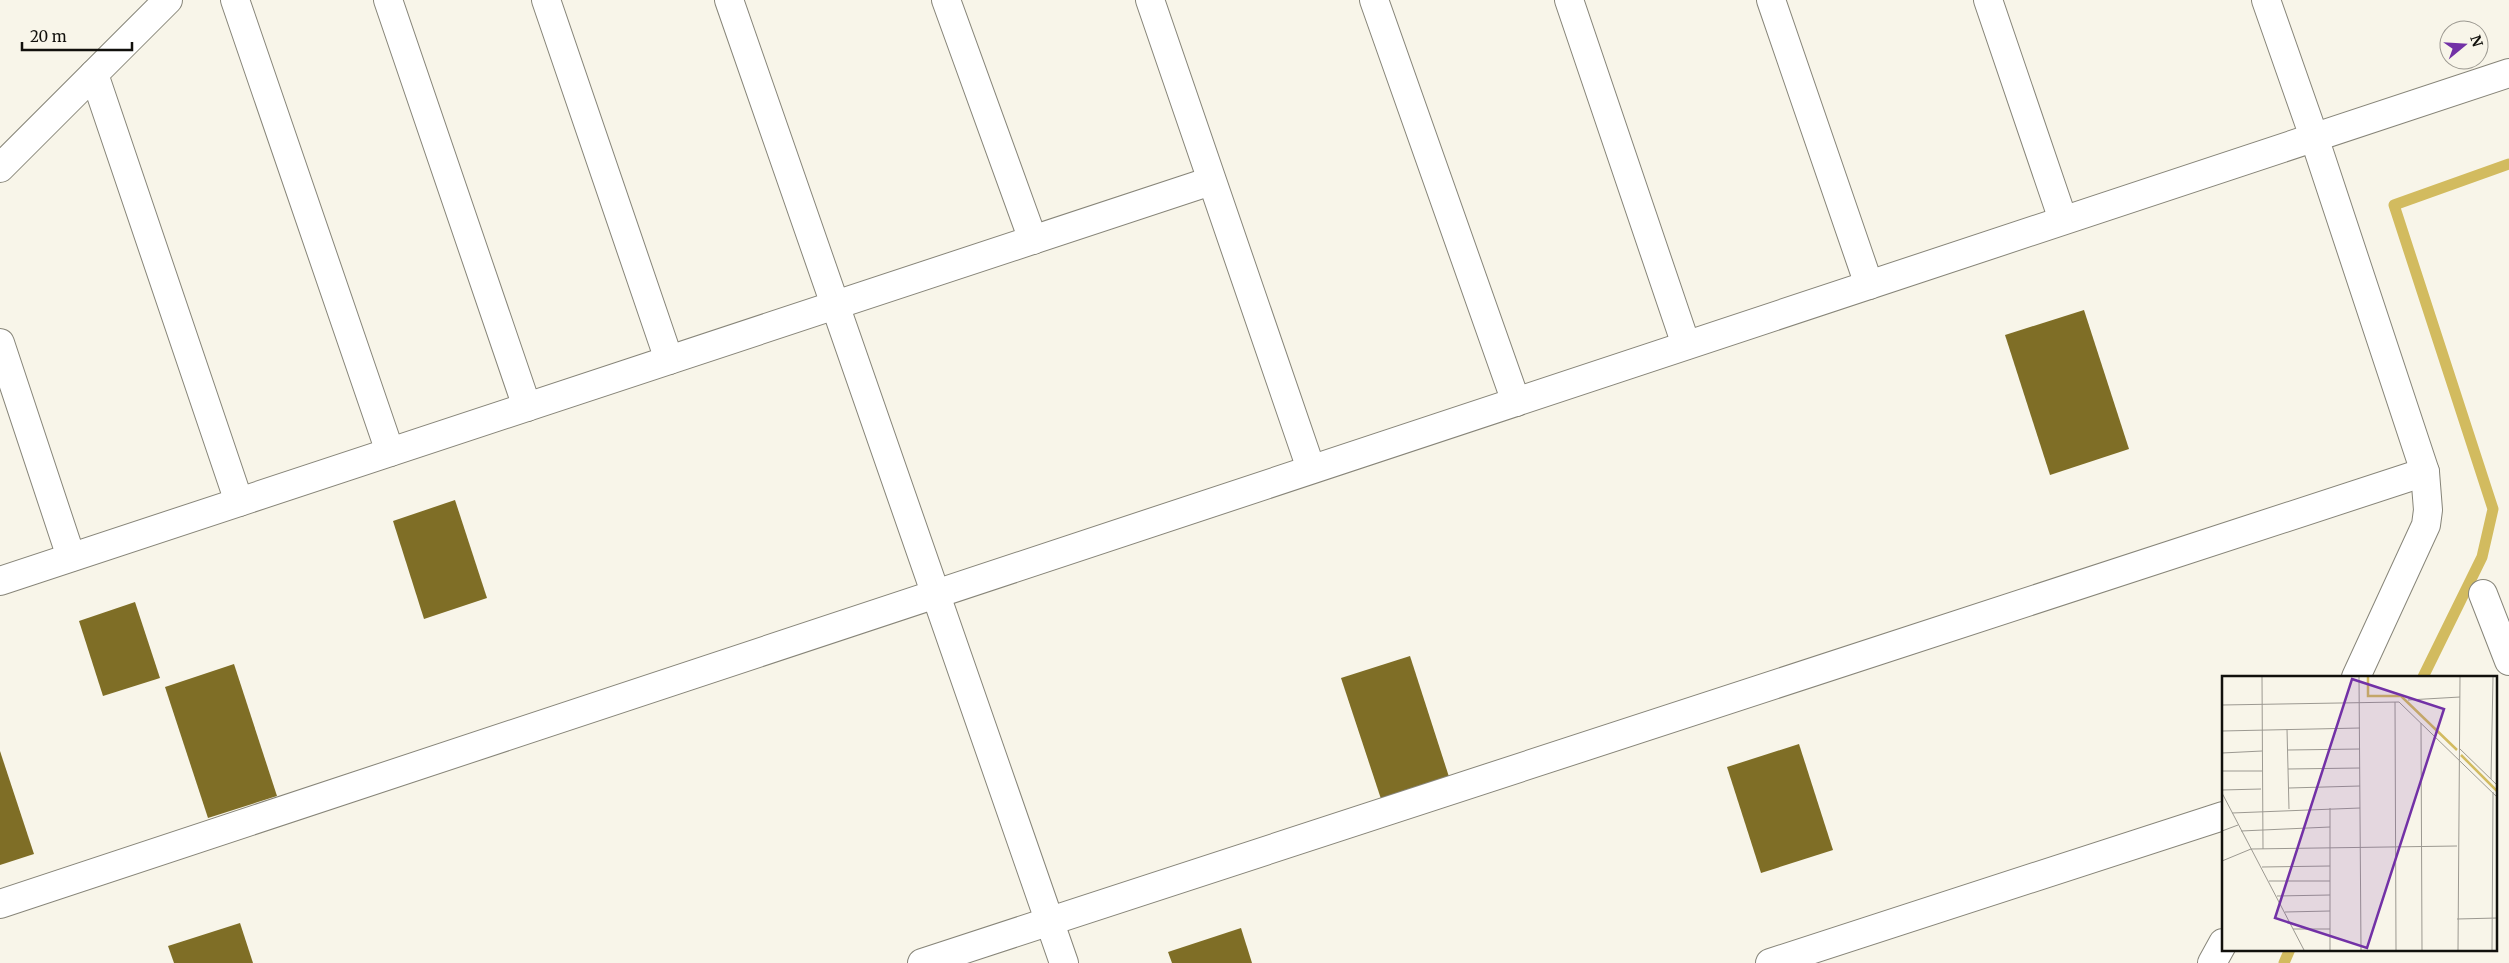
<svg xmlns="http://www.w3.org/2000/svg" width="2509" height="963" viewBox="0 0 2509 963" font-family="Merriweather,serif">
  <rect width="100%" height="100%" fill="#f8f5e9"/>
  <g fill="none" stroke-linecap="round" stroke-linejoin="round">
    <g stroke="#d2bb5f" stroke-width="11">
      <polyline points="2423,677 2482,557 2493,509 2394,205 2509,164"/>
      <polyline points="2284,963 2290,949"/>
    </g>
  </g>
  <g fill="#7f6e26">
    <polygon points="2084,310 2129,449 2050,475 2005,335"/>
    <polygon points="455,500 487,598 424,619 393,521"/>
    <polygon points="135,602 160,678 103,696 79,621"/>
    <polygon points="1410,656 1451,783 1383,805 1341,678"/>
    <polygon points="234,664 277,796 208,818 165,687"/>
    <polygon points="1799,744 1833,850 1761,873 1727,767"/>
    <polygon points="0,751 34,854 0,865"/>
    <polygon points="240,923 253,963 174,963 168,946"/>
    <polygon points="1241,928 1252,963 1172,963 1168,952"/>
  </g>
  <g fill="none" stroke-linecap="round" stroke-linejoin="round">
    <defs>
      <g id="street">
        <polyline points="235,0 390,452"/>
        <polyline points="388,0 527,407"/>
        <polyline points="546,0 669,360"/>
        <polyline points="729,0 1064,963"/>
        <polyline points="946,0 1033,240"/>
        <polyline points="1150,0 1311,469"/>
        <polyline points="1374,0 1516,402"/>
        <polyline points="1569,0 1686,345"/>
        <polyline points="1771,0 1869,285"/>
        <polyline points="1988,0 2063,220"/>
        <polyline points="2266,0 2314,137 2425,472 2428,510 2426,525 2356,677"/>
        <polyline points="94,74 239,502"/>
        <polyline points="0,168 168,0"/>
        <polyline points="0,343 71,557"/>
        <polyline points="0,581 1211,181"/>
        <polyline points="2483,594 2509,661"/>
        <polyline points="0,904 2509,73"/>
        <polyline points="922,963 2425,472"/>
        <polyline points="1770,963 2223,816"/>
        <polyline points="2212,963 2223,943"/>
      </g>
    </defs>
    <use href="#street" stroke="#878579" stroke-width="30"/>
    <use href="#street" stroke="#fff" stroke-width="28"/>
  </g>
  <g transform="translate(2222 676)">
    <rect width="275" height="275" fill="#f8f5e9"/>
    <path fill="none" stroke="#d2bb5f" stroke-width="2.5" d="M 146,1 L 146,20 L 179,20 L 235,74M 239,79 L 275,115"/>
    <path fill="none" stroke="#9c9991" stroke-width="1" d="M 40,1 L 41,173M 137,1 L 139,274M 186,24 L 238,21M 173,26 L 174,274M 0,29 L 177,26 L 275,121M 199,47 L 200,274M 65,53 L 67,133M 0,55 L 138,52M 237,72 L 275,109M 66,74 L 138,73M 0,77 L 40,75M 66,93 L 138,92M 0,95 L 40,95M 269,103 L 271,1M 67,112 L 138,110M 0,114 L 39,113M 0,117 L 82,274M 108,132 L 108,274M 10,137 L 138,132M 0,155 L 16,149M 19,155 L 108,151M 0,185 L 29,173 L 235,170M 40,191 L 108,190M 47,205 L 108,205M 55,220 L 108,219M 63,236 L 108,235M 235,243 L 275,242M 71,253 L 108,253M 236,274 L 238,1M 270,274 L 271,116"/>
    <path fill="#7231a6" fill-opacity="0.15" stroke="#7231a6" stroke-width="2.5" d="M 130,3 L 222,33 L 145,272 L 53,242 Z"/>
    <rect width="275" height="275" fill="none" stroke="#11100c" stroke-width="2.5"/>
  </g>
  <g transform="translate(2464 45) rotate(72)"><circle r="24" fill="#f8f5e9" stroke="#9c9991"/>
  <path d="M0-4L9 19L0 12L-9 19Z" fill="#7231a6"/>
  <text y="-8" font-size="14" font-weight="bold" text-anchor="middle" fill="#11100c">N</text>
  </g>
  <path d="M22 42v8h110v-8" fill="none" stroke="#11100c" stroke-width="2.5"/>
  <text x="30" y="42" font-size="15" fill="#11100c" stroke="#f8f5e9" stroke-width="4" paint-order="stroke">20 m</text>
</svg>
